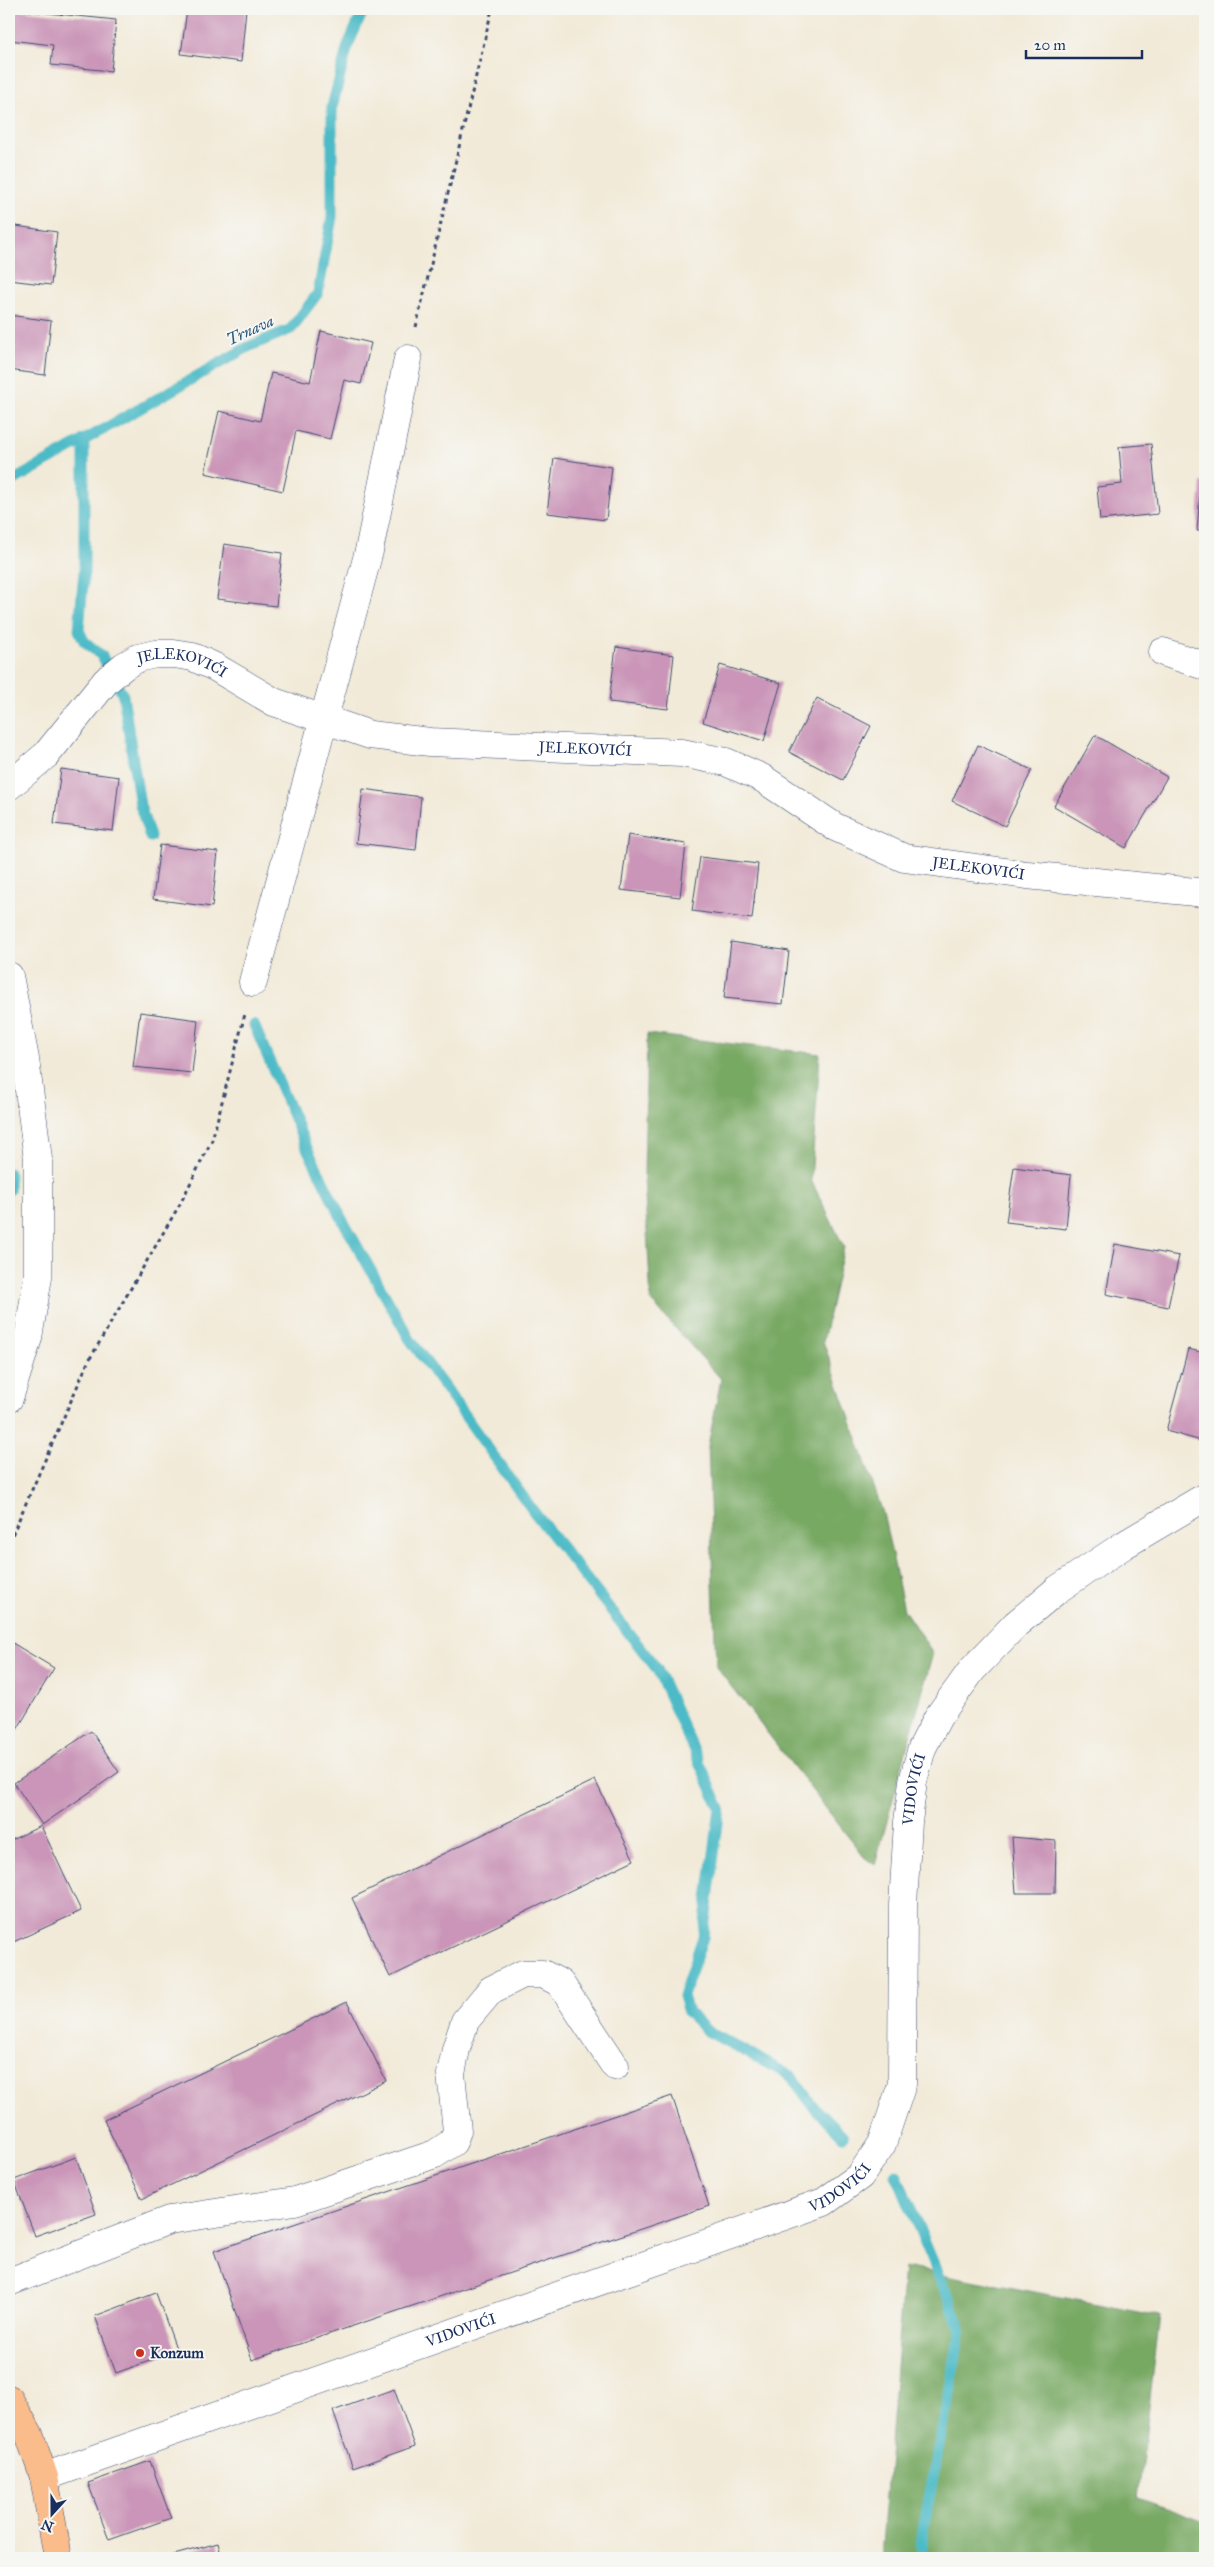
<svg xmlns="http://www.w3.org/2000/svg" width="1214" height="2567" viewBox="0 0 1214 2567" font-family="'IM FELL Great Primer',serif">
  <rect width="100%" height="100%" fill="#f6f6f2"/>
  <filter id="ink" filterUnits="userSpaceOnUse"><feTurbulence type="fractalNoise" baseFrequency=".02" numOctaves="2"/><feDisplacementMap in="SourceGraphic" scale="10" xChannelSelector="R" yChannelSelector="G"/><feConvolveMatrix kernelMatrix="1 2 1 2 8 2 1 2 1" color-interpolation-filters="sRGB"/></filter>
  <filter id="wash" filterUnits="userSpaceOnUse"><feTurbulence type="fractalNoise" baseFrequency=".0096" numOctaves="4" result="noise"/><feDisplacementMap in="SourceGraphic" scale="20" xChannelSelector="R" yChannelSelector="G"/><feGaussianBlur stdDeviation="1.12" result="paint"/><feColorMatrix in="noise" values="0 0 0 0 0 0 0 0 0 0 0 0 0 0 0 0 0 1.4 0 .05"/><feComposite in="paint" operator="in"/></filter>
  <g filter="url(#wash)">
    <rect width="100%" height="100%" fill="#f2ead8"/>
    <g fill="#78a964" stroke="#4a6c61">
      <polygon points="647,1034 820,1054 811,1180 844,1247 823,1341 883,1513 904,1610 933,1653 875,1865 864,1857 716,1667 708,1446 721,1379 651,1301 644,1177"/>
      <polygon points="904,2267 1160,2316 1138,2498 1205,2522 1205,2558 881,2558"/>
    </g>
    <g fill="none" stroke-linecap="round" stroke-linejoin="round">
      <g stroke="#4ebbc7" stroke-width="11">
        <polyline points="84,439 84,571 79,630 84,641 102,656 123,695 140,805 150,837"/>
        <polyline points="9,483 248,347 291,329 318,293 332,217 332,107 348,45 364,9"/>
        <polyline points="254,1025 306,1146 342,1219 409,1338 534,1512 657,1669 720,1808 703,1937 683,1996 688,2012 707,2031 791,2076 813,2106 843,2136"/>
        <polyline points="9,1173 9,1190"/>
        <polyline points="896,2174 961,2328 921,2541 923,2558"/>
      </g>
    </g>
    <g id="blocks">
      <g fill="#ca95b8">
        <polygon points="9,9 116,20 111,71 51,65 53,45 9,40"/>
        <polygon points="187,9 246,9 241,62 181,54"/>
        <polygon points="9,225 57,232 51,285 9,280"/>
        <polygon points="9,315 51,321 45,375 9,370"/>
        <polygon points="321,331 371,343 361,384 344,380 330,439 296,431 283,491 205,473 219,411 260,421 271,373 310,382"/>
        <polygon points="1151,444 1158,514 1100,520 1097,487 1122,484 1119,447"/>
        <polygon points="554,458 612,467 606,520 547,513"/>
        <polygon points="1201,482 1205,483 1205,531 1197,531"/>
        <polygon points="224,544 282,553 276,606 217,599"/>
        <polygon points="616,647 674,655 668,709 609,702"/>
        <polygon points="720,665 781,683 764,741 703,722"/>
        <polygon points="817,698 871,726 843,780 789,752"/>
        <polygon points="1095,735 1167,777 1126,848 1054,806"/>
        <polygon points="978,745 1032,770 1005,826 952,801"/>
        <polygon points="61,769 119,777 113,831 54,824"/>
        <polygon points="363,789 421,797 416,850 356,843"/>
        <polygon points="628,835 686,844 680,897 621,890"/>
        <polygon points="160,845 218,852 212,907 153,899"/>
        <polygon points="700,857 758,864 752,919 692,911"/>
        <polygon points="731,942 789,951 783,1004 724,998"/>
        <polygon points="140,1012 198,1020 192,1073 133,1067"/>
        <polygon points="1014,1167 1071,1175 1066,1229 1006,1222"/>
        <polygon points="1115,1244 1179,1256 1168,1307 1106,1294"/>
        <polygon points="1188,1349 1205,1353 1205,1442 1166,1431"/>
        <polygon points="9,1641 54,1668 9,1743"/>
        <polygon points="91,1731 119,1772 42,1825 14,1783"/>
        <polygon points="595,1780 634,1860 390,1977 352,1898"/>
        <polygon points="41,1826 81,1911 9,1944 9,1841"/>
        <polygon points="1012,1837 1056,1841 1055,1893 1016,1893"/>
        <polygon points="347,2002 386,2081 142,2199 104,2120"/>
        <polygon points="672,2096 709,2206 252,2360 214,2251"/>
        <polygon points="76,2157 96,2214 35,2236 14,2180"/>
        <polygon points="156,2293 177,2351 116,2373 95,2316"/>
        <polygon points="394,2389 415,2446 353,2468 333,2411"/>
        <polygon points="150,2461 171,2518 109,2540 88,2483"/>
        <polygon points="218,2543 222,2558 163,2558"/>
      </g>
    </g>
  </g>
  <g filter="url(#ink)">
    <use href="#blocks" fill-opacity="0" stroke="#3b4b70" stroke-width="1"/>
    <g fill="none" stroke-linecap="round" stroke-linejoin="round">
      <defs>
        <g id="minor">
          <polyline points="1163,652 1205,666"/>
          <path id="s1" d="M 9,786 L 46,755 L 106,681 L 124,666 L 138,658 L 155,654 L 174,654 L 193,657 L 215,667 L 274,702 L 370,735 L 430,742 L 682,753 L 726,762 L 762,778 L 835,827 L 904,858 L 1027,875 L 1205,893"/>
          <polyline points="9,976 25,1059 38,1159 38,1277 28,1338 9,1398"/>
          <polyline points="253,982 369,551 408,359"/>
          <polyline points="9,2282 169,2220 295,2201 435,2154 453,2142 457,2131 451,2074 456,2049 465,2021 491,1990 523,1974 543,1974 560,1983 615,2066"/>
          <path id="s2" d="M 44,2477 L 824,2202 L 860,2176 L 882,2144 L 902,2084 L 903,1905 L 908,1822 L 913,1781 L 922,1748 L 938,1717 L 972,1670 L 1016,1624 L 1058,1589 L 1124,1545 L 1205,1497"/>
        </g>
        <polyline id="major" points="9,2399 29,2434 44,2477 58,2558"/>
      </defs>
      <use href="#minor" stroke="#3b4b70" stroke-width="29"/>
      <use href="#major" stroke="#3b4b70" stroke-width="29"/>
      <g stroke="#3b4b70" stroke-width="3" stroke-dasharray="4 4" stroke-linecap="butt">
        <polyline points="416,327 492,9"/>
        <polyline points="9,1542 88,1362 180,1204 212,1140 245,1014"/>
      </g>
      <use href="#minor" stroke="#fff" stroke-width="28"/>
      <use href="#major" stroke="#fabc8b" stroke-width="28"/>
    </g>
  </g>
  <circle fill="#c8321e" stroke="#f6f6f2" stroke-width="2" cx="140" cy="2353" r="5"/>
  <g text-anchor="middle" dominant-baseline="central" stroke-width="4" stroke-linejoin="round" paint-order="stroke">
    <g font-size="15" fill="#1b2f5e" stroke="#f6f6f2">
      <text stroke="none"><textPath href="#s1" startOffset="229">JELEKOVIĆI</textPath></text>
      <text stroke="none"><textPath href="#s1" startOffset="649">JELEKOVIĆI</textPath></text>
      <text stroke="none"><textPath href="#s1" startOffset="1069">JELEKOVIĆI</textPath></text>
      <text stroke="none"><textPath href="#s2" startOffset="1269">VIDOVIĆI</textPath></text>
      <text stroke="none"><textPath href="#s2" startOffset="848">VIDOVIĆI</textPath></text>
      <text stroke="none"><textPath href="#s2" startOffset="442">VIDOVIĆI</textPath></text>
    </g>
    <g font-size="15" font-weight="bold" fill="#1b2f5e" stroke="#f6f6f2" text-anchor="start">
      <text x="150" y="2353">Konzum</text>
    </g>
    <g font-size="16" font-style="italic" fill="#2a597e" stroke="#f6f6f2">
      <text transform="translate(250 330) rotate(-25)">Trnava</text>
    </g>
  </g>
  <rect width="1214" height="2567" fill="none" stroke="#f6f6f2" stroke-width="30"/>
  <g transform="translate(52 2514) rotate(201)" stroke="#f6f6f2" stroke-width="4" paint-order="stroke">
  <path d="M0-4L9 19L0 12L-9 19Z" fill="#1b2f5e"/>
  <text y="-8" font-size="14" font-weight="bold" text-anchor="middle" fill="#1b2f5e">N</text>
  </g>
  <path d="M1026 50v8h116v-8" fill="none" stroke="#1b2f5e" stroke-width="2.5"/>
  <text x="1034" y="50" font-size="15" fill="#1b2f5e" stroke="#f6f6f2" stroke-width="4" paint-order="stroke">20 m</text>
</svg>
